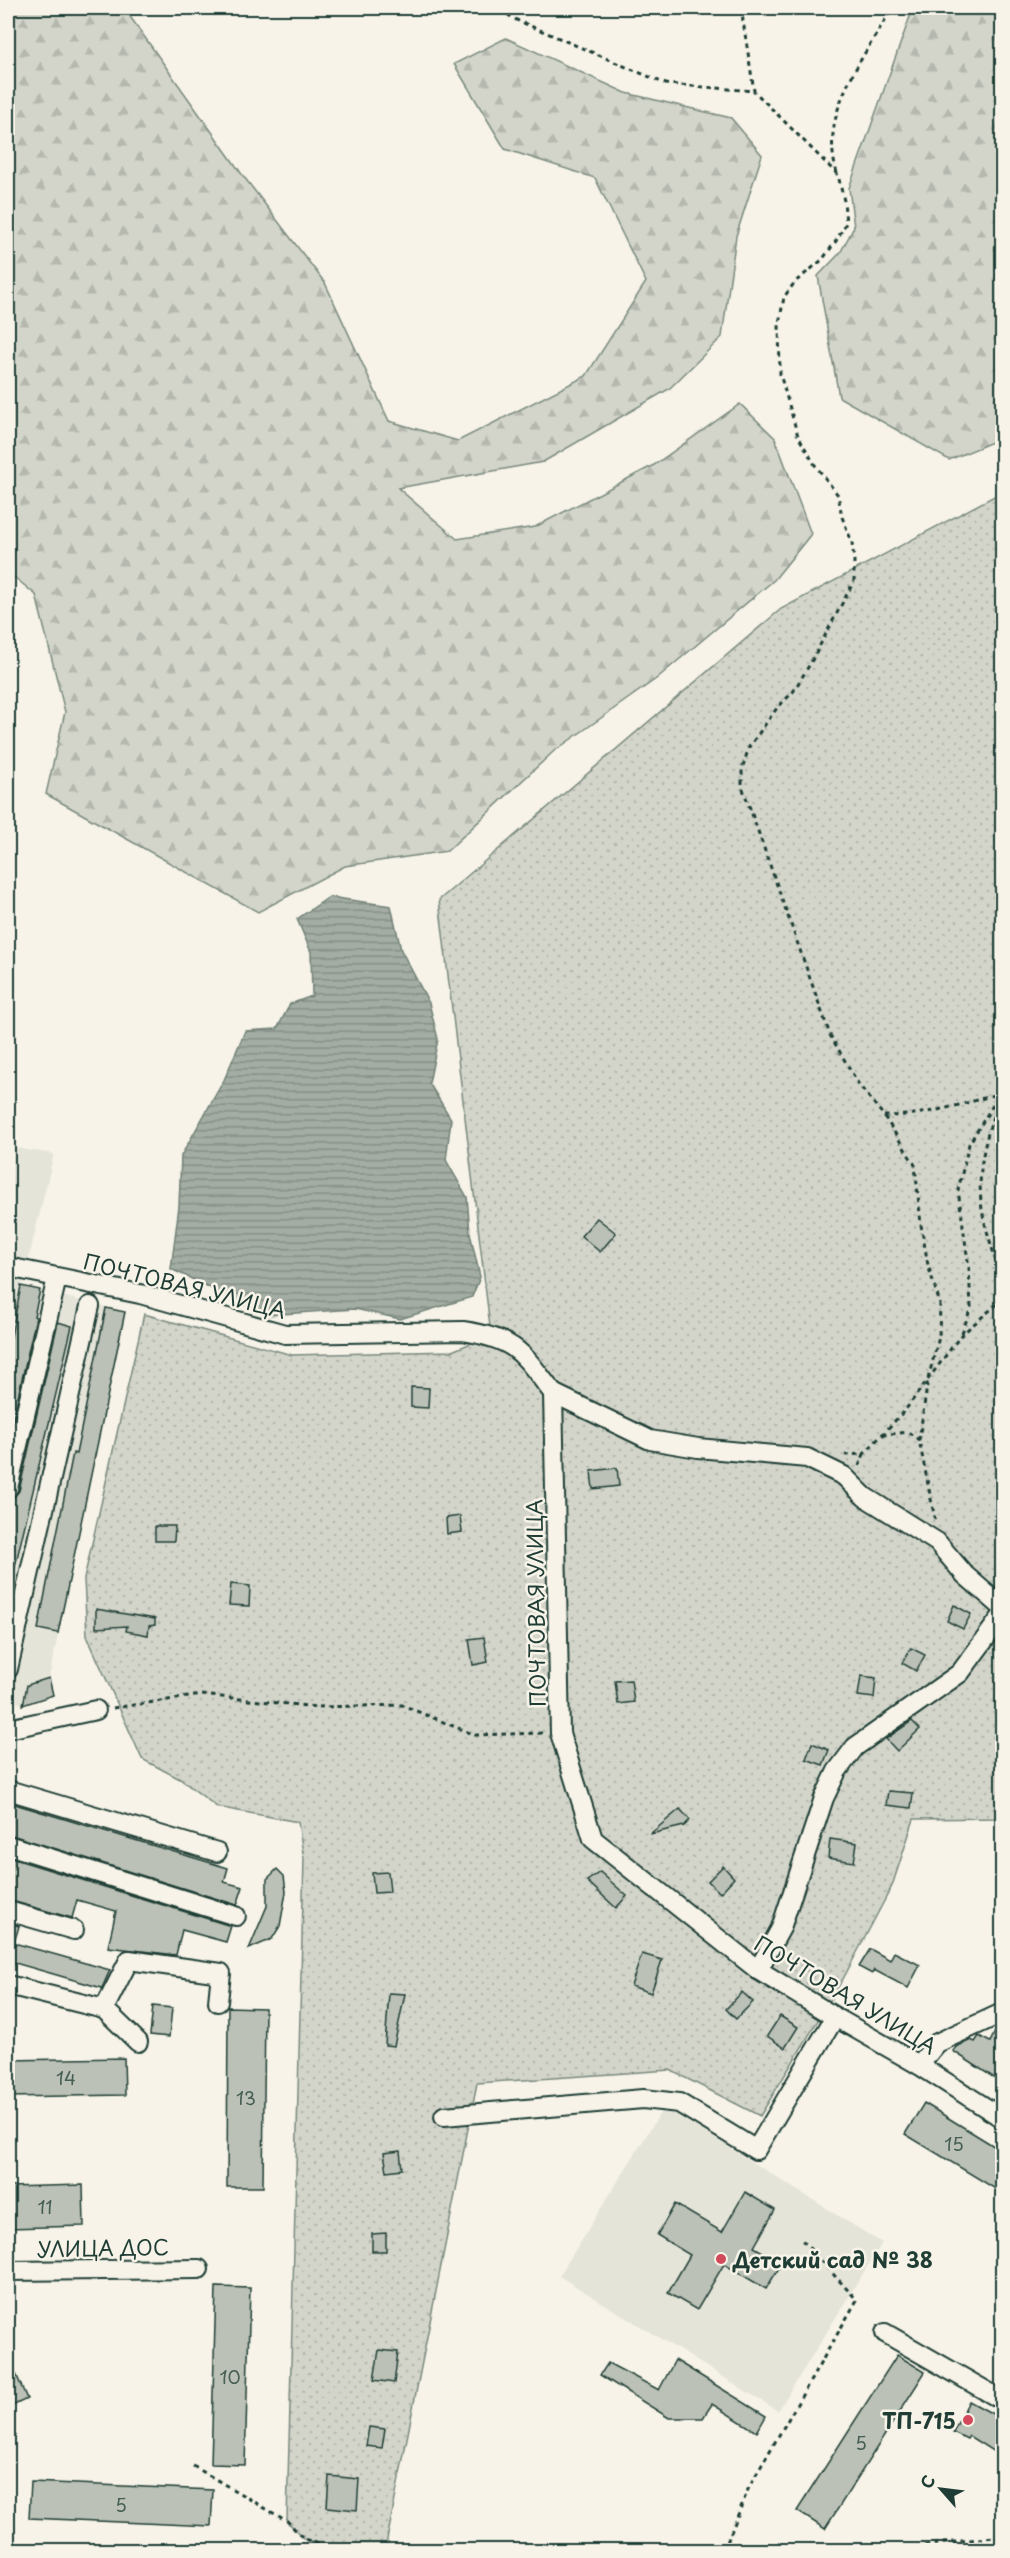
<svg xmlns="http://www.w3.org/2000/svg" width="1010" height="2558" viewBox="0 0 1010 2558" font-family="'Playpen Sans',sans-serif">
  <defs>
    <pattern id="grass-dots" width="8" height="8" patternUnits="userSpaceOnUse" patternTransform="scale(1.5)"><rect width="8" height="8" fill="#d3d5ca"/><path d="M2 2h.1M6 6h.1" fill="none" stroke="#b5b8ae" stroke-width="1.8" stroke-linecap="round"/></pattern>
    <pattern id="forest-firs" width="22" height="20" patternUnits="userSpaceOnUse" patternTransform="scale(1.5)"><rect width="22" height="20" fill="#d3d5ca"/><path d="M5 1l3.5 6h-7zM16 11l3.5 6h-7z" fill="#b5b8ae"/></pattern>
    <pattern id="water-rules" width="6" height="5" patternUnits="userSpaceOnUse" patternTransform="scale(1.5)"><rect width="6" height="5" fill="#a4ada3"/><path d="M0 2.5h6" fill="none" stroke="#858e86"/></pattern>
  </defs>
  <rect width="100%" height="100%" fill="#f7f3e8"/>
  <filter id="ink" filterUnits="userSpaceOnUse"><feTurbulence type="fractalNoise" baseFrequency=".0167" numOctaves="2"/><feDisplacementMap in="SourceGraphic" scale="12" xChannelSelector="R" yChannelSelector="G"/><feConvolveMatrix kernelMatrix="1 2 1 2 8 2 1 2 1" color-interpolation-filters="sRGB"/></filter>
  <g filter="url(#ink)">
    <g fill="#e5e4d9">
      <polygon points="8,1147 54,1154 22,1286 125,1312 49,1678 53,1695 24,1704 8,1700"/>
      <polygon points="664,2107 882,2243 778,2411 559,2276"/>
    </g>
    <polygon fill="url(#grass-dots)" stroke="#79897f" stroke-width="1.5" points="1002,492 1002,1270 997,1275 1002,1283 1002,1818 914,1819 892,1886 843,1979 760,2116 670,2070 477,2083 385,2550 338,2550 304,2539 287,2521 304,1859 298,1822 217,1807 180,1779 142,1759 87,1636 84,1579 144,1314 292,1355 452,1351 491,1335 439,900 781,609"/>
    <g fill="url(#forest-firs)" stroke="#79897f" stroke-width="1.5">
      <polygon points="8,8 124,8 241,173 325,283 389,421 458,441 586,376 646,282 595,178 505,149 454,64 506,38 626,93 731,118 762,155 736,236 722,337 669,389 543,462 398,488 457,539 535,527 654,465 740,404 775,438 811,534 774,580 656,679 553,752 447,851 345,866 258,912 46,794 65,712 36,595 8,572"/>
      <polygon points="913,8 1002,8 1002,438 949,460 839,397 818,276 840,253 854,227 849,188"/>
    </g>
    <polygon fill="url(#water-rules)" stroke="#6f8077" stroke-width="1.5" points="329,897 391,906 401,950 429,1003 438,1039 429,1083 451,1119 446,1160 467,1197 470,1233 480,1277 472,1297 400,1319 355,1309 267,1315 171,1269 179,1206 181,1156 224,1080 245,1031 277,1029 290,1004 312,996 311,952 297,919"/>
    <g fill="#bbc1b6" stroke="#1f3d34" stroke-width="1.5">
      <polygon points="597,1218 616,1233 600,1252 581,1236"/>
      <polygon points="21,1286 40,1290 34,1316 36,1317 8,1441 8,1351"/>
      <polygon points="106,1308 125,1312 58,1633 38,1629 73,1453 76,1454"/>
      <polygon points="58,1322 72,1326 14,1571 8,1570 8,1522 13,1498 19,1491"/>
      <polygon points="411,1387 429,1388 428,1408 411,1407"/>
      <polygon points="617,1468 619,1486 593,1489 591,1471"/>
      <polygon points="460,1516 462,1532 447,1534 446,1518"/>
      <polygon points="155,1526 175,1526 174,1541 155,1541"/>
      <polygon points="231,1584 250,1586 249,1606 229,1605"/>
      <polygon points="954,1605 971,1614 963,1629 947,1621"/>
      <polygon points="96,1609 155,1619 155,1625 149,1626 148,1635 126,1631 127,1626 96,1628"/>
      <polygon points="484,1637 488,1662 473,1665 469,1639"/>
      <polygon points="911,1648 925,1655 916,1671 902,1663"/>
      <polygon points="861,1676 876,1678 874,1698 858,1696"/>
      <polygon points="49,1678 53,1695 23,1705 27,1685"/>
      <polygon points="631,1680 634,1702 618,1704 615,1681"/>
      <polygon points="912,1721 920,1729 897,1751 886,1739"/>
      <polygon points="812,1743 829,1750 823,1765 806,1759"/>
      <polygon points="888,1791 913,1793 911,1808 886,1805"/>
      <polygon points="8,1802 228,1868 224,1882 243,1887 237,1905 8,1834"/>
      <polygon points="680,1809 690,1820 684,1826 650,1834"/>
      <polygon points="830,1839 857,1843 854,1862 828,1858"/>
      <polygon points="8,1857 231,1926 226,1942 182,1930 176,1955 108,1947 116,1911 77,1900 72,1918 8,1900"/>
      <polygon points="723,1866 734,1878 720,1893 708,1881"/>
      <polygon points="277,1869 284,1876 286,1892 280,1926 272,1939 249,1949 267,1906 267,1879"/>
      <polygon points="388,1872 390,1892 374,1893 372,1873"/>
      <polygon points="600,1872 627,1896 616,1908 587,1881"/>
      <polygon points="8,1923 19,1926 14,1943 110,1970 102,1988 8,1961"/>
      <polygon points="870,1949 890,1960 894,1952 920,1965 908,1988 874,1970 872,1974 859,1967"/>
      <polygon points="642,1954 662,1960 651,1993 631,1986"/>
      <polygon points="742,1992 753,2002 736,2019 726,2009"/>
      <polygon points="389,1993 405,1994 394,2046 385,2045"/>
      <polygon points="153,2006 172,2008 169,2037 150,2035"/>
      <polygon points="228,2007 265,2008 263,2187 227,2187"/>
      <polygon points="780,2016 798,2027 785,2048 767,2036"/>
      <polygon points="1002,2025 1002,2083 953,2051 956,2047 971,2040 975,2042 979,2036 990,2042 997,2028"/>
      <polygon points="124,2058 125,2095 8,2097 8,2060"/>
      <polygon points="924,2103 1002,2151 1002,2193 905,2134"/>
      <polygon points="400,2151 402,2169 387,2171 384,2153"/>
      <polygon points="83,2185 84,2226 8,2228 8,2187"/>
      <polygon points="745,2192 775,2210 754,2247 782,2263 766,2289 724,2264 697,2310 668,2293 690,2255 657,2235 675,2204 722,2232"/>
      <polygon points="386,2233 386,2251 372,2251 372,2234"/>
      <polygon points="216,2287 250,2288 245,2465 211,2464"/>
      <polygon points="379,2350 398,2352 394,2383 374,2380"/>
      <polygon points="897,2355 925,2372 825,2529 797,2511"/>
      <polygon points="8,2356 27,2399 8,2408"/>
      <polygon points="675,2360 766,2416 757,2432 712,2404 703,2418 669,2418 600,2375 608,2363 659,2390"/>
      <polygon points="969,2401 1002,2419 1002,2457 969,2436 967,2439 953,2432"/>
      <polygon points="369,2427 385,2429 382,2448 366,2446"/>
      <polygon points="329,2476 359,2479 357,2510 327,2507"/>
      <polygon points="31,2482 213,2490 211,2526 29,2518"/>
    </g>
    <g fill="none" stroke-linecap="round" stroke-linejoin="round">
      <defs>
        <g id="minor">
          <path d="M 8,1267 L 140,1294 L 285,1334 L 463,1331 C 517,1339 522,1353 553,1393 L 560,1733 L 593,1839 L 758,1970 L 835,2017 L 919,2065 L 1002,2118"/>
          <polyline points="553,1393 650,1440 698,1448 807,1458 844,1476 865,1497 937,1542 965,1575 1002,1607"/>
          <polyline points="8,1488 57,1278"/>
          <polyline points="8,1669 90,1306"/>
          <polyline points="8,1729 96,1710"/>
          <polyline points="8,1790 217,1852"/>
          <polyline points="8,1845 236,1916"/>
          <polyline points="8,1911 74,1930"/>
          <polyline points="758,1970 781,1928 824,1798 837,1771 855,1747 960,1673 1002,1616"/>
          <polyline points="8,1985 104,2009 129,1960 221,1973 218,2002"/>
          <polyline points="104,2009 138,2042"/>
          <polyline points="919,2065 937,2043 1002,2013"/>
          <polyline points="444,2116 643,2099 679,2103 756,2150 835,2017"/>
          <polyline points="8,2271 199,2269"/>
          <polyline points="885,2333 1002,2400"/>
        </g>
      </defs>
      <use href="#minor" stroke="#1f3d34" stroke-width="22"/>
      <g stroke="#1f3d34" stroke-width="3" stroke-dasharray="4.5 4.5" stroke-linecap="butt">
        <polyline points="501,8 512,18 666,84 754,91"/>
        <polyline points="741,8 754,91 838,175 844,201 846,223 836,241 822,260 795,282 784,297 779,324 780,374 798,436 815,465 838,495 842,517 852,542 854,560 854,581 810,664 793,692 777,708 749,747 742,769 742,786 830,1035 859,1085 884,1116 915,1165 921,1225 928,1265 940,1304 939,1337 928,1379 919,1440 935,1519"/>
        <path d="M 837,173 C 818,112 864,58 892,8"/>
        <path d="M 999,1099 C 986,1135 976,1171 982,1209 C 986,1233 996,1258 1002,1281"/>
        <path d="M 884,1116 C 924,1116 961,1105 1000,1093"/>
        <polyline points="962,1333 971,1307 969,1268 958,1190 969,1144 1001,1092"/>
        <polyline points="882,1435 908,1432 919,1440"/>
        <polyline points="845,1455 864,1454 906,1409 961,1335 1002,1300"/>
        <polyline points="859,1466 864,1454"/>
        <polyline points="113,1708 202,1695 317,1707 402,1705 475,1735 543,1733"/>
        <polyline points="193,2466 287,2521 304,2539 338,2550"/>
        <polyline points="724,2550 749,2487 857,2300 800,2238"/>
        <polyline points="889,2550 1002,2536"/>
      </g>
      <use href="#minor" stroke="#f7f3e8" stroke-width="18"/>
    </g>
  </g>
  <g fill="#d1495b" stroke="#f7f3e8" stroke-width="2">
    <circle cx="721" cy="2259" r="6"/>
    <circle cx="968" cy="2420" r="6"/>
  </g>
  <g text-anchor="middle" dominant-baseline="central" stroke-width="5" stroke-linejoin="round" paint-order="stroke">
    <g font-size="18" fill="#465e54">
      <text x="66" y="2077">14</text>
      <text x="246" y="2097">13</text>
      <text x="954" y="2143">15</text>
      <text x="45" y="2206">11</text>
      <text x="230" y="2376">10</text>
      <text x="861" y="2442">5</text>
      <text x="121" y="2504">5</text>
    </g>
    <g font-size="21" fill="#1f3d34" stroke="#f7f3e8">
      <text transform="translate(185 1285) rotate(14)">ПОЧТОВАЯ УЛИЦА</text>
      <text transform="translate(535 1603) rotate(-91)">ПОЧТОВАЯ УЛИЦА</text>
      <text transform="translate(846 1994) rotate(31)">ПОЧТОВАЯ УЛИЦА</text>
      <text transform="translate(103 2247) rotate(-1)">УЛИЦА ДОС</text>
    </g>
    <g font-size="21" font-weight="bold" fill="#1f3d34" stroke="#f7f3e8" text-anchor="start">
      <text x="733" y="2259">Детский сад № 38</text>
      <text x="956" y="2420" text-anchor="end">ТП-715</text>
    </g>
  </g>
  <rect width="1010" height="2558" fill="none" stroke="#f7f3e8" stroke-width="30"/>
  <rect x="15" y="15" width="980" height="2528" fill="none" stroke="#1f3d34" stroke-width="2" filter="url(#ink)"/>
  <g transform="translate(941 2489) rotate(298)" stroke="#f7f3e8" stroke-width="4.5" paint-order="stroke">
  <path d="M0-4.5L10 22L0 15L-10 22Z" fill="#1f3d34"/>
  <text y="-9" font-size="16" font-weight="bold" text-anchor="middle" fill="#1f3d34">С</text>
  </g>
</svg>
